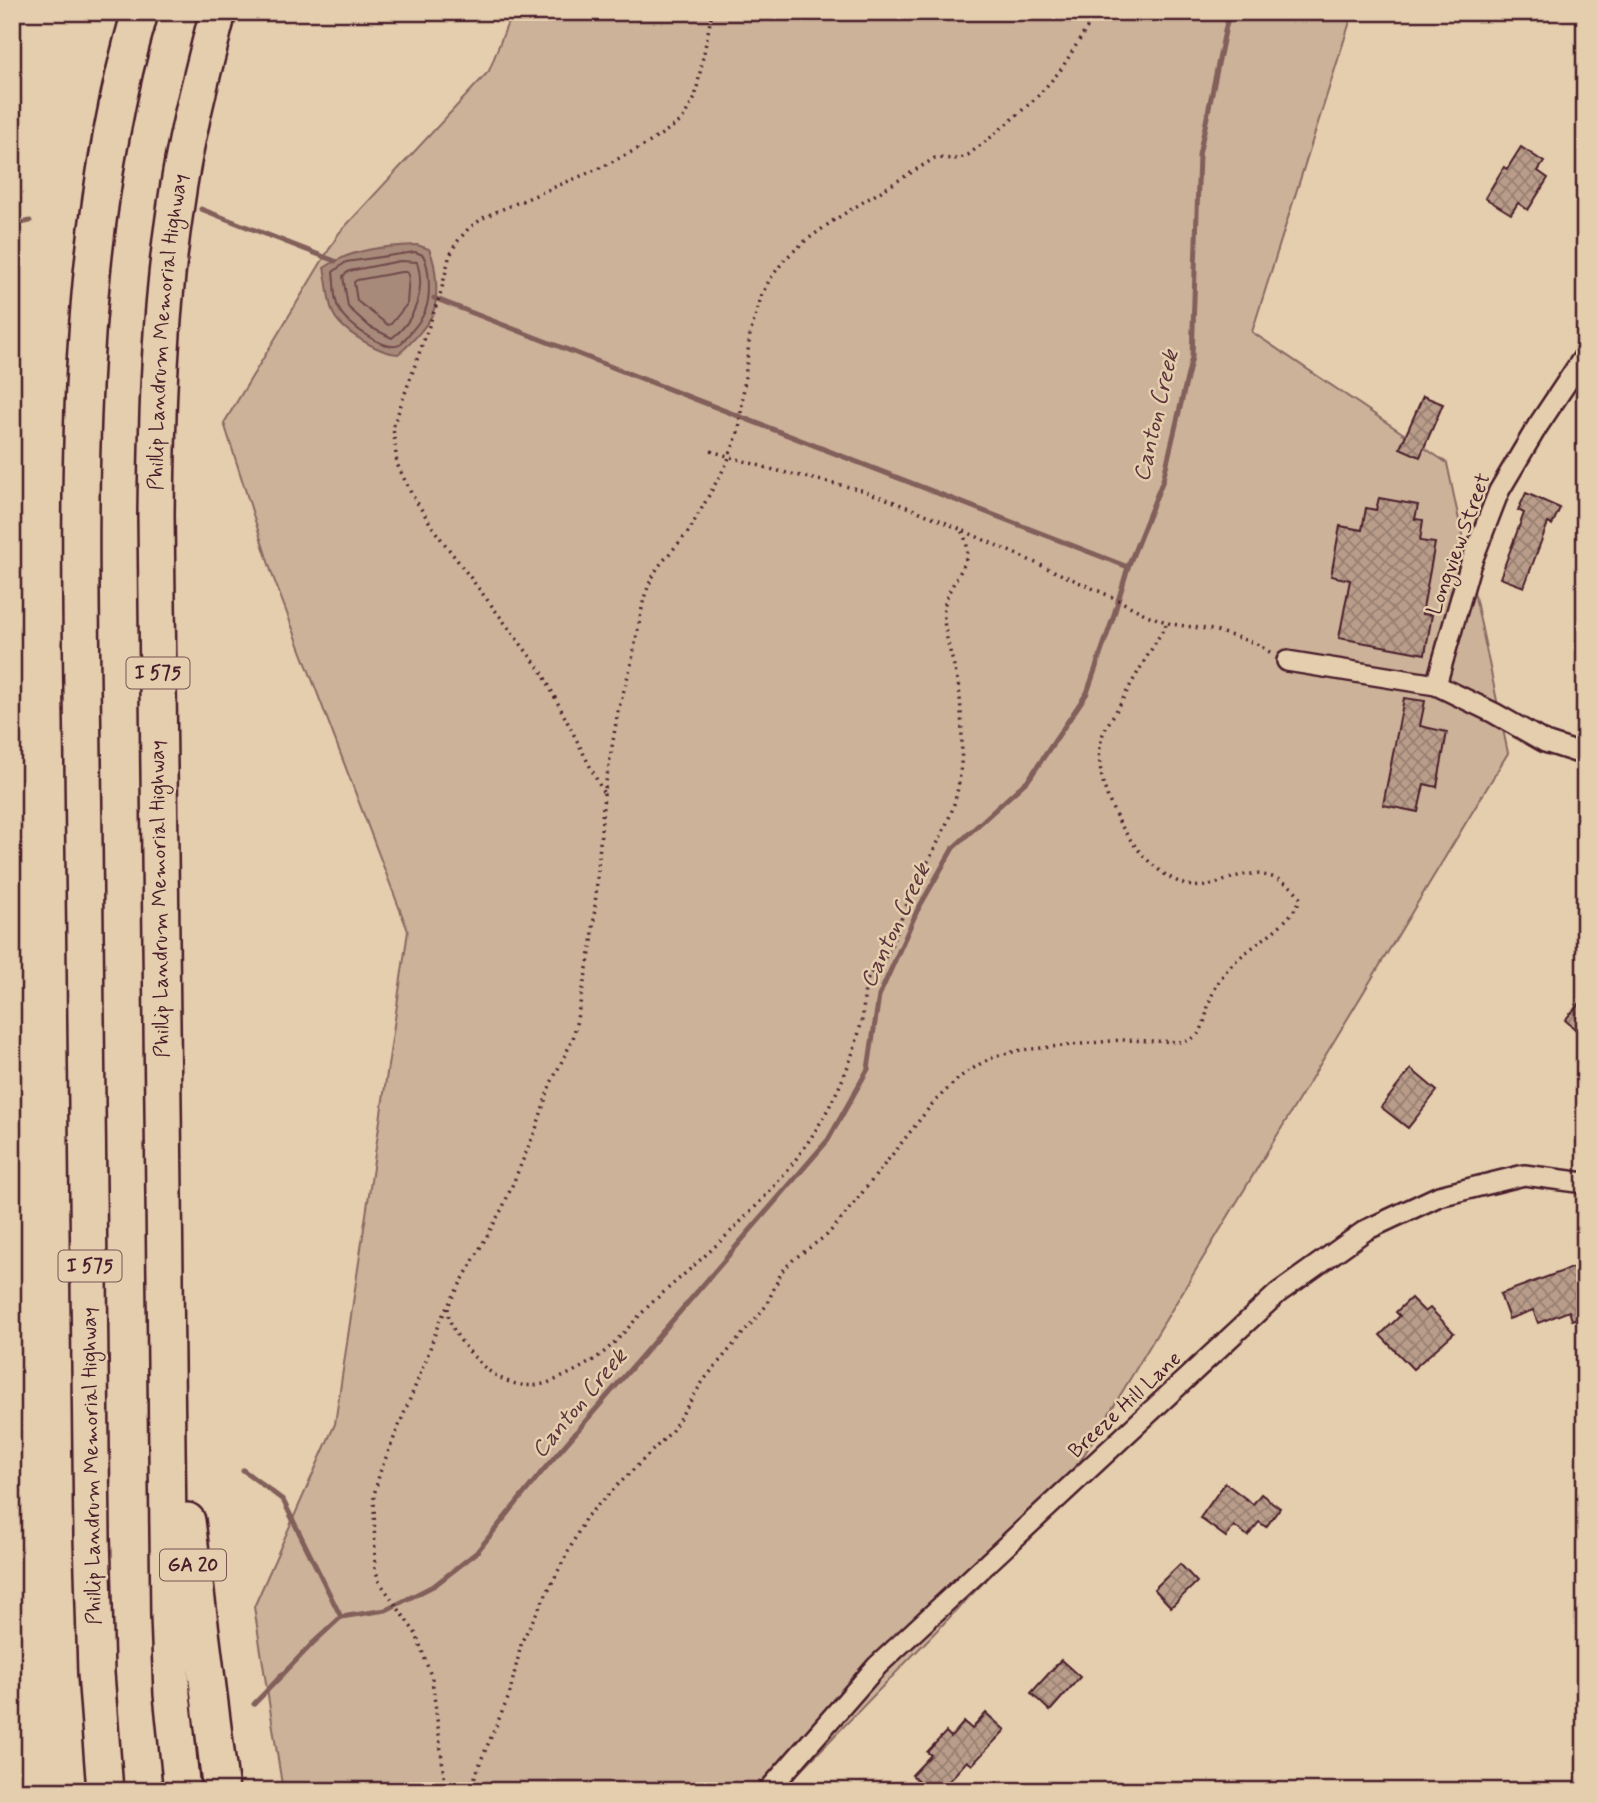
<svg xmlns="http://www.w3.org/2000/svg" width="1597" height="1803" viewBox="0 0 1597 1803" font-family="Mynerve,sans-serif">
  <defs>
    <pattern id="building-cross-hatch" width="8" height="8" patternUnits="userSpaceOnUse" patternTransform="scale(1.75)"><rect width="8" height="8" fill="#b99d8a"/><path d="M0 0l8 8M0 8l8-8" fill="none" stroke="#987f71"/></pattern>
  </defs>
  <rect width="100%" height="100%" fill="#e4ceae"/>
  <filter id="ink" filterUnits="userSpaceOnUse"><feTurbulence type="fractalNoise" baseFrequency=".0143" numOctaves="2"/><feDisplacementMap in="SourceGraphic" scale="14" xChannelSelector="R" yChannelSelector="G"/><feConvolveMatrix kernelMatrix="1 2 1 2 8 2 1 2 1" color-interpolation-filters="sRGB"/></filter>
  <g filter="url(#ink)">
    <polygon fill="#cbb299" stroke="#8a6862" stroke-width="2" points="512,12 1353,12 1252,332 1447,463 1508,753 1046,1518 781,1791 283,1791 254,1607 335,1424 408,931 272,574 224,423 339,233 489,71"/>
    <path fill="#a88a7a" stroke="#825f5a" stroke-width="2" d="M 417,245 L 429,249 C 437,266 439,299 432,315 C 426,327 408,347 398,354 C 379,353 341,331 333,313 C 327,299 328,283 324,268 C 350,249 386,246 417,245 Z"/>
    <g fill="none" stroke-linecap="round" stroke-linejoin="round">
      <g stroke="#704a4b" stroke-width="2">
        <path d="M 415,252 L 423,255 C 430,268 431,298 425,311 C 421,323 408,334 401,344 C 387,354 347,324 340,311 C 333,300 335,284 333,272 L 346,262 Z"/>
        <path d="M 400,261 L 417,262 C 426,290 415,321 392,338 L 370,327 L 348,307 L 343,276 L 349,271 Z"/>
        <polygon points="401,272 407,272 409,275 407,304 391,324 388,325 357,301 354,282 357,280"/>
      </g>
      <g stroke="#825f5a" stroke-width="5">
        <polyline points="201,209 335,261"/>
        <polyline points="12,225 30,221"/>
        <polyline points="434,298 1128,567"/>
        <polyline points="12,1300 13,1301"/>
        <polyline points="243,1470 283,1500 341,1617"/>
        <polyline points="254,1704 313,1643 341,1617 386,1610 435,1585 476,1553 540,1474 828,1140 868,1069 879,996 917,911 953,848 1029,779 1087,693 1113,618 1128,567 1163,480 1192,357 1199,155 1229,12"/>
      </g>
    </g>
    <g fill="url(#building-cross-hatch)" stroke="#4a1f2b" stroke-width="2">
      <polygon points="1521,147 1544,162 1538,171 1548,178 1528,210 1518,203 1511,214 1485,198 1504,167 1507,169"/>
      <polygon points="1423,396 1443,404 1420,457 1400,448"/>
      <polygon points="1526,493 1560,508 1552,525 1548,523 1524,587 1500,578 1524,513 1518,510"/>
      <polygon points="1379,498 1418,505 1415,519 1423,520 1420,541 1435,543 1422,614 1432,615 1425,654 1339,638 1350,580 1331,576 1340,526 1362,530 1366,508 1376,510"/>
      <polygon points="1404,698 1425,701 1420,726 1447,732 1437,787 1424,784 1418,812 1383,805"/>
      <polygon points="1585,997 1585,1038 1565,1020"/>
      <polygon points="1411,1069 1437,1091 1408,1128 1381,1107"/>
      <polygon points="1574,1267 1585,1297 1585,1315 1572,1320 1569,1311 1538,1323 1533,1310 1509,1319 1500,1294"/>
      <polygon points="1411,1298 1425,1312 1430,1308 1454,1333 1413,1369 1380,1335 1400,1316 1396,1312"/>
      <polygon points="1225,1483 1253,1504 1261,1494 1280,1508 1266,1527 1259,1522 1248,1536 1234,1526 1226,1537 1200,1518"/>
      <polygon points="1180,1564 1197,1582 1171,1607 1154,1589"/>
      <polygon points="1061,1660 1080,1677 1050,1711 1031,1693"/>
      <polygon points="986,1713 1005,1730 972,1765 967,1761 940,1791 929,1791 912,1775 931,1755 927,1752 946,1732 951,1737 964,1722 972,1729"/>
    </g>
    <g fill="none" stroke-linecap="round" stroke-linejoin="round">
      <defs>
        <g id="minor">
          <polyline points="1287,661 1436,685 1494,713 1545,742 1585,755"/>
          <polyline points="1436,685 1470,566 1499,491 1537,427 1585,355"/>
          <polyline points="768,1791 877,1666 1278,1293 1366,1230 1439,1196 1524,1175 1585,1183"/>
        </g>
        <g id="motorway">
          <polyline points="187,1521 221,1791"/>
          <path d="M 105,1791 L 96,1673 L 92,1537 C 89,1278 85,1019 83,761 C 80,510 70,256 140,12"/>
          <path id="s1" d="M 182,1791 L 172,1694 L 169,1616 L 156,516 C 157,411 160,308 176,204 C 185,139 202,75 218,12"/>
        </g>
      </defs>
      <use href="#minor" stroke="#4a1f2b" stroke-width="24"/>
      <use href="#motorway" stroke="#4a1f2b" stroke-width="40"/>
      <g stroke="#4a1f2b" stroke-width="3.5" stroke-dasharray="2 5" stroke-linecap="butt">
        <polyline points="711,451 774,470 858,489 884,498 935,518 1112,597 1147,615 1171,624 1213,630 1255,643 1273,654"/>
        <polyline points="603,792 542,672 435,531 411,493 397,464 393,427 441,292 449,258 456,243 469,228 486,216 600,168 647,144 681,121 695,98 712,12"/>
        <path d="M 448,1308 C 448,1330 468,1351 483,1366 C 501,1382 523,1390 547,1383 C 564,1377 584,1367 599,1356 C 617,1343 638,1315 656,1299 C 712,1250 772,1198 812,1136 C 834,1102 852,1063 861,1024 C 865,1010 862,993 868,979 C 872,970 881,964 886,956 C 895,940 900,920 908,902 C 921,872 939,844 951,813 C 964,779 963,734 960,698 C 958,671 946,646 944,619 C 940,581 984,565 960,529"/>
        <polyline points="446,1791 432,1679 416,1634 379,1581 375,1568 374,1495 380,1472 426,1360 439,1322 503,1207 536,1129 550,1085 573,1039 592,943 604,794 618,711 631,665 644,598 650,582 658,567 689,531 727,463 739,430 750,334 762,294 770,279 785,259 804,242 834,220 935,158 958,159 968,155 995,134 1035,99 1060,71 1097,12"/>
        <path d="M 470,1791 L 482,1758 L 509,1696 L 522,1641 L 586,1517 L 671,1432 L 703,1381 L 766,1306 L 782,1271 L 794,1259 L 827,1235 L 839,1222 L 933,1103 L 960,1077 L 980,1064 L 996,1056 L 1021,1050 L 1121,1040 L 1185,1042 C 1189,1040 1195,1038 1198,1034 C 1205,1026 1206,1013 1209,1003 C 1213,991 1219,980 1227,970 C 1246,947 1290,927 1300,899 C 1294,882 1267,873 1250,874 C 1230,875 1214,889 1193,886 C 1140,878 1085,784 1103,734 C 1107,724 1114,715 1119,706 C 1134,678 1151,650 1167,623"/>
      </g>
      <use href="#minor" stroke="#e4ceae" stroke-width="19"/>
      <use href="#motorway" stroke="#e4ceae" stroke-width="35"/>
    </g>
  </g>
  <g text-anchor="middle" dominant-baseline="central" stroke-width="5" stroke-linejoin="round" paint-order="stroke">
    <g fill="#e4ceae" stroke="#785452" stroke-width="2">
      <rect x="126.5" y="657.5" width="63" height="31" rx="5"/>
      <rect x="58.5" y="1250.5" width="63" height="31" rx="5"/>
      <rect x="160" y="1549.5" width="66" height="31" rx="5"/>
    </g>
    <g font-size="19" font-weight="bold" fill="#4a1f2b">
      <text x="158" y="673">I 575</text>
      <text x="90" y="1266">I 575</text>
      <text x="193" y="1565">GA 20</text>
    </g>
    <g font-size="21" fill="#4a1f2b" stroke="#e4ceae">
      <text stroke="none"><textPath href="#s1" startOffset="1460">Phillip Landrum Memorial Highway</textPath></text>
      <text transform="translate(1459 544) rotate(-70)">Longview Street</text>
      <text transform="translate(160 899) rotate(-91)">Phillip Landrum Memorial Highway</text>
      <text transform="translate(1125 1405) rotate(-43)">Breeze Hill Lane</text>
      <text transform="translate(92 1466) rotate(-91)">Phillip Landrum Memorial Highway</text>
    </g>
    <g font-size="23" font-style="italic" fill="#5d343b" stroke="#e4ceae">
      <text transform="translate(1157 416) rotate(-77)">Canton Creek</text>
      <text transform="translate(896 926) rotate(-65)">Canton Creek</text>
      <text transform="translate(580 1404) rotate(-50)">Canton Creek</text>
    </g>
  </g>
  <rect width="1597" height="1803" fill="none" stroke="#e4ceae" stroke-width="42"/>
  <rect x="21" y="21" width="1555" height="1761" fill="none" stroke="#4a1f2b" stroke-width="2.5" filter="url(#ink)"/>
</svg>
